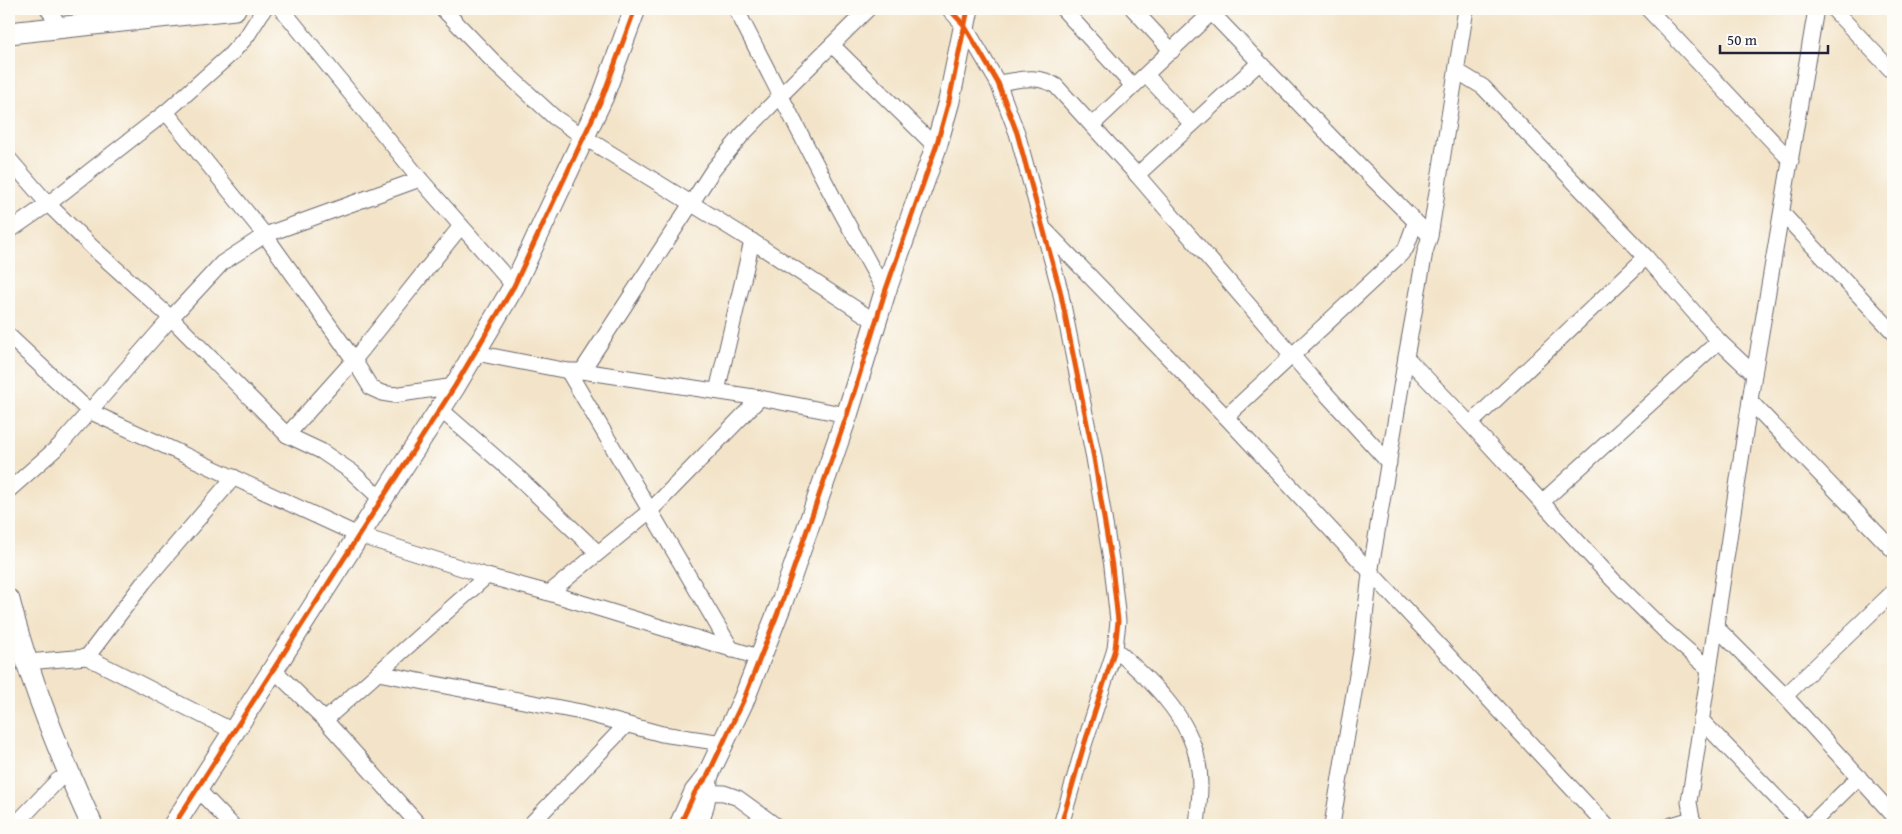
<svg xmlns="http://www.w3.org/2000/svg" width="1902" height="834" viewBox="0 0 1902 834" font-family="'Gentium Book Plus',serif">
  <rect width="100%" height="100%" fill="#fdfcf7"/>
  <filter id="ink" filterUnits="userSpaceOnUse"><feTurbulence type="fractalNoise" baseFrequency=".02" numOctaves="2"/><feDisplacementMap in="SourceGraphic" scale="10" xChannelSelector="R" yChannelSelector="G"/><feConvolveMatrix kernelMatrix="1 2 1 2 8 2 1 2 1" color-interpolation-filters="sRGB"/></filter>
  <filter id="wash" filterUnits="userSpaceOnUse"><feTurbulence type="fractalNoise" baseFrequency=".0096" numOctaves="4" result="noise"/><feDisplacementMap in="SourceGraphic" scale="20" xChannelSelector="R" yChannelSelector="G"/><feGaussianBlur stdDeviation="1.12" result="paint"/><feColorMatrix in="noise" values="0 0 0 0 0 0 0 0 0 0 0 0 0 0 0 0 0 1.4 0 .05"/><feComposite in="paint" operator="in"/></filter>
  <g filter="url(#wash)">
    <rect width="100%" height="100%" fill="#f3e4c9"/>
  </g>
  <g filter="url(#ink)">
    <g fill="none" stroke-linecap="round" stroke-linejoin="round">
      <defs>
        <g id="street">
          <polyline points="48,9 61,28"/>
          <polyline points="282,9 420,179 514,286"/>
          <polyline points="443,9 492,60 554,117 584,137 752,241 876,322"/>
          <polyline points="736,9 834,199 885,292"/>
          <polyline points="949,9 964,25 998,83 1017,133 1060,290 1094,458 1112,566 1118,621 1115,649 1084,745 1061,825"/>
          <polyline points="1063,9 1133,86"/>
          <polyline points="1133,9 1172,51"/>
          <polyline points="1208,9 1334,140 1430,236"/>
          <polyline points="1648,9 1791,161"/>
          <polyline points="1833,9 1893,72"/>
          <polyline points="832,45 936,147"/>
          <polyline points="1457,71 1483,87 1646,257 1719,341 1754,374"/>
          <polyline points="1146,75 1192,124"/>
          <path d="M 998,83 C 1019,80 1037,74 1056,86 L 1137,175 L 1309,375 L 1389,463"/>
          <polyline points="166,112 265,235 354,360 371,388 382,393 394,395 455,386"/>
          <polyline points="1092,125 1211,13"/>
          <polyline points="9,159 48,204 92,247 171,318 287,435 321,451 352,472 381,499"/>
          <polyline points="1137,175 1259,63"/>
          <polyline points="1782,213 1893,332"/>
          <polyline points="9,231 48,204 166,112 230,55 247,36 264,9"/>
          <polyline points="1046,231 1226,417 1606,825"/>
          <polyline points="9,336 89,411 358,535 487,576 549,593 761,658"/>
          <polyline points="476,353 568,371 582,371 760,398 847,415"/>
          <polyline points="1406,357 1470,424 1613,580 1663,629 1709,669"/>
          <polyline points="568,371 732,650"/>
          <polyline points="582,371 713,170 742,135 780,96 868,9"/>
          <polyline points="717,391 752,241"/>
          <polyline points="1750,401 1893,550"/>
          <polyline points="440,409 518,477 597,552"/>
          <polyline points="1226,417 1400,255 1406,248 1415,223"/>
          <polyline points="1470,424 1646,257"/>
          <polyline points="287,435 354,360 461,226"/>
          <polyline points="9,490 60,445 171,318 222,263 265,235 420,179"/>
          <polyline points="1542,502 1719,341"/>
          <polyline points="549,593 651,510 760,398"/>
          <polyline points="1716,627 1785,696 1893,815"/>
          <path d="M 1115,649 C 1149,679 1190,716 1198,763 C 1202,783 1199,805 1197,825"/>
          <polyline points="9,654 10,654"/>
          <polyline points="87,657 144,582 234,477"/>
          <polyline points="27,662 87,657 233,731"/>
          <polyline points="273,669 325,720 419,825"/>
          <polyline points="378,673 581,712 662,734 723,743"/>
          <polyline points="1785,696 1893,592"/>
          <polyline points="325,720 487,576"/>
          <polyline points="1701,720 1803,825"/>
          <polyline points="197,789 232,825"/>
          <polyline points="696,792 724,793 738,798 775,825"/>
          <polyline points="15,825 58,780"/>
          <polyline points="530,825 626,725"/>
          <polyline points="1332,825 1361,651 1370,574 1406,357 1425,252 1430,236 1466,9"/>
          <polyline points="1672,825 1692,819"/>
          <polyline points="1696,825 1692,819 1689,802 1754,374 1816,9"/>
          <polyline points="1810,825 1859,777"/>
        </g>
        <g id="secondary">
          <polyline points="9,33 235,9"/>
          <path d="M 9,600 C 28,677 59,753 92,825"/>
          <polyline points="174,825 398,474 455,386 514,286 603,96 635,9"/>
          <polyline points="680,825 695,792 707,777 744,699 782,602 847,415 885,292 936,147 949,101 968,9"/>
          <path d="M 697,825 C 703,810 706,796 707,780"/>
        </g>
      </defs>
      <use href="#street" stroke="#6b666d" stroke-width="17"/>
      <use href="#secondary" stroke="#6b666d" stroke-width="23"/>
      <use href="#street" stroke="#fff" stroke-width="15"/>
      <use href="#secondary" stroke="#fff" stroke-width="21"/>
      <defs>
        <g id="cycleway">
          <polyline points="949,9 964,25 998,83 1017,133 1060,290 1094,458 1112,566 1118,621 1115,649 1084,745 1061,825"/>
          <polyline points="174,825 398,474 455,386 514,286 603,96 635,9"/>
          <polyline points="680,825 695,792 707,777 744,699 782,602 847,415 885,292 936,147 949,101 968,9"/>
        </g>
      </defs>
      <use href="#cycleway" stroke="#fdfcf7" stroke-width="8"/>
      <use href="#cycleway" stroke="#e8590c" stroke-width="5"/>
    </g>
  </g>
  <rect width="1902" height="834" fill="none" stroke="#fdfcf7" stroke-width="30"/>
  <path d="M1720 45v8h108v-8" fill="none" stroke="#22223b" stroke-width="2.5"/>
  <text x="1727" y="45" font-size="15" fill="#22223b" stroke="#fdfcf7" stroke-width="4" paint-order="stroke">50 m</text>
</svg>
